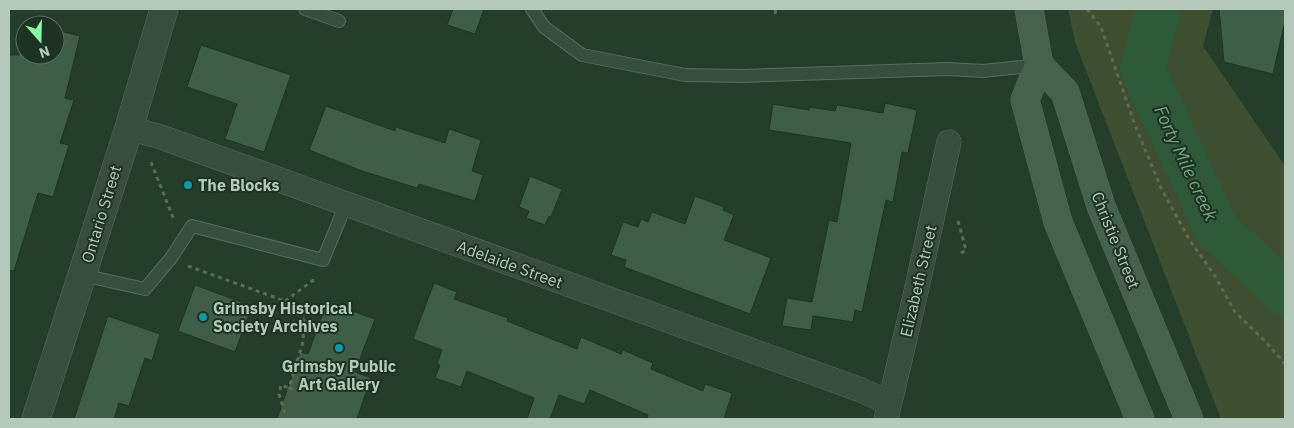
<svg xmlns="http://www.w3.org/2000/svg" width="1294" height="428" viewBox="0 0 1294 428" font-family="'IBM Plex Sans',sans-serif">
  <rect width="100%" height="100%" fill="#243e2b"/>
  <polygon fill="#3f4f32" points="1068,9 1213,9 1203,46 1285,166 1285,419 1221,419 1075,42"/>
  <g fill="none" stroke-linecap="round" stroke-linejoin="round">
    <polyline stroke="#2f5a3a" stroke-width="45" points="1159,9 1142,68 1217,230 1285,293"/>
  </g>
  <g fill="#405d48" stroke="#1f3525">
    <polygon points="453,9 484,9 475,34 447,25"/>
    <polygon points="1219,9 1285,9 1285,21 1273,74 1224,62"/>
    <polygon points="25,30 25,55 55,55 55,30 80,36 65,98 74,100 60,143 69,145 53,197 38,193 14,271 9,270 9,55 19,55"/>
    <polygon points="201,45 291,75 264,152 225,139 237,104 187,87"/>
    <polygon points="885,103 917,110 908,153 902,152 893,202 886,200 862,312 855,310 853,322 813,316 811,330 782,326 787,298 812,302 829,220 837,222 851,143 769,130 773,104 809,110 810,107 835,111 837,105 883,113"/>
    <polygon points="326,106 395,131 396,127 445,143 449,129 481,140 472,171 483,175 475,201 419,184 417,188 362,171 309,150"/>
    <polygon points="530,176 562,189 551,217 549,216 545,225 526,218 529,211 519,207"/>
    <polygon points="695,196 724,207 723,210 734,215 724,240 771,258 750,314 624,267 626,260 611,255 623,222 638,227 641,219 648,222 652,212 685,224"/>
    <polygon points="434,283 457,292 454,299 508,318 507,321 577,349 581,337 621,354 623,350 653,363 651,369 703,391 705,384 732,393 724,419 647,419 648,415 590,390 584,404 559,395 550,419 527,419 534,398 467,371 461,387 435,378 440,365 437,364 442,350 413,339"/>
    <polygon points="195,285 252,306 235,352 178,331"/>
    <polygon points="327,302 375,319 355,372 371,378 357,419 277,419 300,352 308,354"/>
    <polygon points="108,316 160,334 152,361 145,358 129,406 119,403 114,419 74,419"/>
  </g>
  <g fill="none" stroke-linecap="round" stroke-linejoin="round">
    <defs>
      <g id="service">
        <polyline points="305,9 339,21"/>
        <polyline points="532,9 544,27 582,55 685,75 743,76 948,69 983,71 1039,65"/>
        <polyline points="82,275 145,289 171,258 192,226 323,260 346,204"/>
      </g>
      <g id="minor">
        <polyline points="129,128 161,137 861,390 889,403"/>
        <polyline points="886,419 915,296 949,142"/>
      </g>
      <polyline id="tertiary" points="36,419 129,128 164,9"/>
      <g id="secondary">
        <polyline points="1029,9 1039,65 1025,100 1058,222 1140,419"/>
        <polyline points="1039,65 1065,92 1101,206 1189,419"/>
      </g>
    </defs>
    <use href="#service" stroke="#566c5c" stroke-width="14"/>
    <use href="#minor" stroke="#566c5c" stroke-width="25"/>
    <use href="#tertiary" stroke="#566c5c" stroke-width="29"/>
    <use href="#secondary" stroke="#566c5c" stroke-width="29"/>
    <g stroke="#596c55" stroke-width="3" stroke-dasharray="4 4" stroke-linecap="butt">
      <polyline points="1087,9 1101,27 1135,125 1161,188 1189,239 1215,276 1235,312 1266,342 1285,364"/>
      <polyline points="775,14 776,9"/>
      <polyline points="151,162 174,220"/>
      <polyline points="958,221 966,250 958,255"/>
      <polyline points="188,266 285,301 304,320 303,342 289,388 296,390"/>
      <polyline points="285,301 312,281 318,279"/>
      <polyline points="285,413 279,394 281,385 289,388"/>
    </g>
    <use href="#service" stroke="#384e3e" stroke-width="12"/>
    <use href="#minor" stroke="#384e3e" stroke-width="24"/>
    <use href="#tertiary" stroke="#384e3e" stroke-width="28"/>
    <use href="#secondary" stroke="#46614e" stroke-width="28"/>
  </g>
  <g fill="#0f9aa8" stroke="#1d3323" stroke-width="2">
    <circle cx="188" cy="185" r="5"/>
    <circle cx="203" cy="317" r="5"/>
    <circle cx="339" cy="348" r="5"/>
  </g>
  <g text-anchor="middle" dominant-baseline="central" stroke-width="4" stroke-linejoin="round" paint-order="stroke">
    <g font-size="16" font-weight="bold" fill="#b4c9ba" stroke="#1d3323" text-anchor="start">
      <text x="198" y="185">The Blocks</text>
      <text x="213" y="308">Grimsby Historical<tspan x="213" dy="18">Society Archives</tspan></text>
      <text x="339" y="366" text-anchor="middle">Grimsby Public<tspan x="339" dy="18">Art Gallery</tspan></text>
    </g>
    <g font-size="16" fill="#b4c9ba" stroke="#1d3323">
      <text transform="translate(101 214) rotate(-73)">Ontario Street</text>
      <text transform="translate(1116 240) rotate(68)">Christie Street</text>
      <text transform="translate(510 264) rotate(20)">Adelaide Street</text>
      <text transform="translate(918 281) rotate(-77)">Elizabeth Street</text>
    </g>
    <g font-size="18" font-style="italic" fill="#6da87c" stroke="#1d3323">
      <text transform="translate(1186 163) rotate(65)">Forty Mile creek</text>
    </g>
  </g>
  <rect width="1294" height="428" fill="none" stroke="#b4c9ba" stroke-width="20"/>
  <g transform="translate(40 40) rotate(160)"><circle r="24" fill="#1d3323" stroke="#596f5f"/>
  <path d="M0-4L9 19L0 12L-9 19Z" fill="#89f9ab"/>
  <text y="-8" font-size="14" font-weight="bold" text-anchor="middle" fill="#b4c9ba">N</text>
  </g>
</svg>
